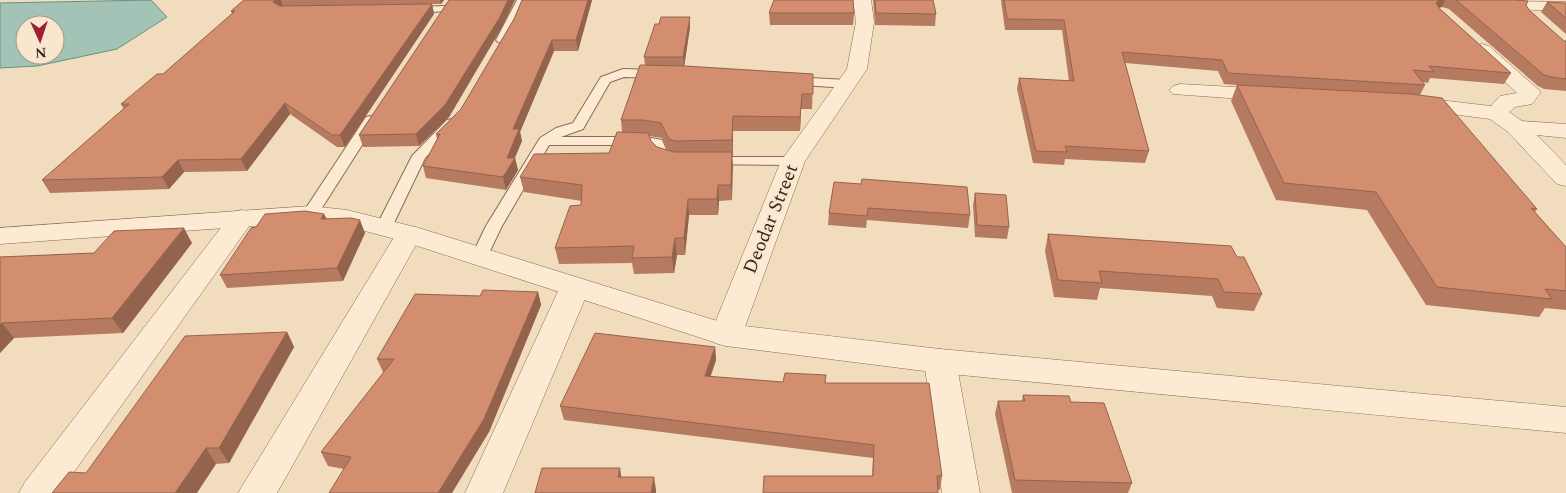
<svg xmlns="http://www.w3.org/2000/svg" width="1566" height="493" viewBox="0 0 1566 493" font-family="Spectral,serif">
  <rect width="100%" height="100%" fill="#f1dcbe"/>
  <path fill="#a2c3b5" stroke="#689182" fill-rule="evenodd" d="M 151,0 L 167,17 L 117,49 L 37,66 L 0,68 L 0,3 ZM 25,25 L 55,25 L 55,55 L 25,55 Z"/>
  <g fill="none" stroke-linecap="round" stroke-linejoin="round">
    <defs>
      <g id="service">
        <polygon points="517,0 527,0 508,40 502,43 498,42 496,40"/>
        <polygon points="445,6 450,9 449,11 412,13 407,10 412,7"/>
        <path d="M 623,69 L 657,70 L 663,74 L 657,78 L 624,77 L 610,82 L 583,129 L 561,137 L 646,137 L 662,140 L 669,156 L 676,158 L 678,161 L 676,164 C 663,167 653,159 651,146 L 646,145 L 549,145 L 502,226 L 487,257 L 485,261 L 479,262 L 473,261 L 471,257 L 486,226 L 540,138 L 556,128 L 573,123 L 601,77 Z"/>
        <polygon points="792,77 847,80 853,84 847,88 788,84 786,81 788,78"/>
        <polygon points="371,116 378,120 318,214 315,217 305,217 302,214 366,117"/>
        <polygon points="452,119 459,123 425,158 392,227 390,230 378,230 376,227 412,156 447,120"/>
        <polygon points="710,157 793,157 798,158 800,161 798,164 793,165 705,164 703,161 705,158"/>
      </g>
      <g id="minor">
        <polygon points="853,0 871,0 874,22 867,69 805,161 742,335 737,343 726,346 715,343 710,335 781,161 847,69 856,22"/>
        <polygon points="1450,0 1566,2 1566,12 1459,5 1453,4"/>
        <polygon points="1482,44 1489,46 1541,92 1532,104 1515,107 1509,112 1522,121 1566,124 1566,138 1537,135 1566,165 1566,186 1557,184 1508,132 1490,119 1413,109 1405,108 1402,103 1405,98 1413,97 1491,106 1500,96 1517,93 1475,54 1472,50 1475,46"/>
        <polygon points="1180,84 1270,89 1278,90 1281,95 1278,100 1270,101 1173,94 1169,90 1173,86"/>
        <polygon points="242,210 251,212 255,218 59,493 19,493 25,482 233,212"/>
        <polygon points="409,226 419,228 422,234 277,493 238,493 396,234 399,228"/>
        <polygon points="575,277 585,280 590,287 503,493 465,493 560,287 565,280"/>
        <polygon points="940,349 951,353 956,361 980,493 942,493 924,361 929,353"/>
      </g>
      <polygon id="tertiary" points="310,206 347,210 419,228 727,324 940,349 1566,407 1566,433 940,373 726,346 399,240 346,226 310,222 0,244 0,228"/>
    </defs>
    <use href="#service" stroke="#8b6b55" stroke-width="2"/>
    <use href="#minor" stroke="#8b6b55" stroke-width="1"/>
    <use href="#tertiary" stroke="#8b6b55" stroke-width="1"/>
    <use href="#service" fill="#fcead2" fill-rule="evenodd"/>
    <use href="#minor" fill="#fcead2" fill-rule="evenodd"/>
    <use href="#tertiary" fill="#fcead2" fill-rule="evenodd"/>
  </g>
  <g fill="#b57a60" fill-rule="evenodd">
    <polygon points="244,0 444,0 441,4 432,4 434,14 345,147 337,147 290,114 247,171 184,172 169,189 50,193 42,180 124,109 121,104 163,74 232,14 231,11"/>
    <polygon points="449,0 515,0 502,27 449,117 419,146 363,147 359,135"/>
    <polygon points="592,0 578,51 554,51 520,132 522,141 515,158 518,170 506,190 426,178 423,166 437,139 436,134 461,109 514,19"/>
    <polygon points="873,0 933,0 936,14 935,26 875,25"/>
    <polygon points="1001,0 1514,0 1526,5 1529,10 1564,41 1566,41 1566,91 1544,89 1538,86 1449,9 1442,7 1439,8 1511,73 1504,84 1430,78 1428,83 1423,82 1425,85 1420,95 1537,209 1535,212 1566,247 1566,310 1545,308 1539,317 1426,305 1367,210 1276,200 1231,101 1237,85 1224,84 1218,71 1125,63 1149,151 1145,163 1065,159 1064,165 1033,163 1017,89 1019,78 1069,81 1062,30 1005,30"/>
    <polygon points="1547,2 1566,3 1566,34 1541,12"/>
    <polygon points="769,13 854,13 853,25 770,25"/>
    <path d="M 690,27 L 684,66 L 813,74 L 812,109 L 801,109 L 800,131 L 733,131 L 733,156 L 732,156 L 732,200 L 719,201 L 718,215 L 689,215 L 685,255 L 677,255 L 674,273 L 634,274 L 632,263 L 559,264 L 555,248 L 581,205 L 582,201 L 524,192 L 520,177 L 609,153 L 622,132 L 621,120 L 645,65 L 644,57 ZM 649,136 L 662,138 L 668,151 L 657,147 L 651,141 Z"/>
    <polygon points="834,182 970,215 968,228 867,220 866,228 828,225 829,213"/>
    <polygon points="975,193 1009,227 1007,239 975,237 973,205"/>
    <polygon points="324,214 327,219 365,233 343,281 227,288 220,275 256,227"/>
    <polygon points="1048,234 1237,257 1262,294 1254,311 1217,308 1212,296 1100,288 1097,300 1054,297 1045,251"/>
    <polygon points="192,243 123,333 14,338 0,353 0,257 94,253"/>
    <polygon points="538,292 541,305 489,432 344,469 328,466 321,452 384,372 383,372 377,359 480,296"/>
    <polygon points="287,332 294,347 229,463 86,473"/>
    <polygon points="715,347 716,360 710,377 783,382 825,383 942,476 940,490 872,476 873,458 564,420 560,406"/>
    <polygon points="1023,395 1071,402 1132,483 1128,493 1012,493 995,414 998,401 1022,401"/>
  </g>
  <g fill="#94634e">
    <polygon points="275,0 281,0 283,6 277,12 273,2"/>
    <polygon points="440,0 444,0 441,4"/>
    <polygon points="508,0 515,0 502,27 449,117 419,146 416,134"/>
    <polygon points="588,0 592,0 578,51 576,40"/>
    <polygon points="1439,0 1445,0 1442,7 1436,8 1436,3"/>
    <polygon points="432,4 434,14 345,147 340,135"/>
    <polygon points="690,17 690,27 684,68 683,57"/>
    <polygon points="552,40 554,51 520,132 522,141 513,161 515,158 518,170 506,190 503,177 513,129"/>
    <polygon points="802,94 801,109 800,131 800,117"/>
    <polygon points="285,103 290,114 247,171 241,159"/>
    <polygon points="733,116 733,156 732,140"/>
    <polygon points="732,152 733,167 732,200 731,185"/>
    <polygon points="178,160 184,172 169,189 162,177"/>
    <polygon points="718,185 719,201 718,215 717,199"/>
    <polygon points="688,199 689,215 685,255 684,238"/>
    <polygon points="324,214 330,226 321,219"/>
    <polygon points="360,220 365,233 343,281 337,268"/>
    <polygon points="184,228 192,243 123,333 112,318"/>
    <polygon points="675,238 677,255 674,273 672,257"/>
    <polygon points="538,292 541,305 489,432 452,493 438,493"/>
    <polygon points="2,323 14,338 0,353 0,325"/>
    <polygon points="287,332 294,347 229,463 219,448"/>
    <polygon points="715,347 716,360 706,390 705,376"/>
    <polygon points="206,448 216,464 197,493 175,493"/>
    <polygon points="620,468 622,482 618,477"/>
    <polygon points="654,477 656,490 656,493 651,493"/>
  </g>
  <g fill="#d38e70" stroke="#94634e">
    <polygon points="244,0 275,0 273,2 280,6 432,4 340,135 332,135 285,103 241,159 178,160 162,177 42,180 129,104 121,104 157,74 163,74 235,11 231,11"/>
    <polygon points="449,0 508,0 500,17 445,105 416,134 359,135"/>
    <polygon points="522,0 588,0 576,40 552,40 513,129 519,129 507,158 515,158 503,177 423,166 440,134 436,134 461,109 514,19"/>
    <polygon points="774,0 853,0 854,13 769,13"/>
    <polygon points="875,0 933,0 936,14 876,13"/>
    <polygon points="1004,0 1439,0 1436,3 1440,9 1511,73 1429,66 1434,72 1413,70 1425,85 1228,73 1222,60 1122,52 1149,151 1065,146 1067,152 1036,151 1019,78 1074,81 1064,20 1007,19"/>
    <polygon points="1456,0 1514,0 1528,1 1526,5 1529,10 1564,41 1566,41 1566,79 1551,77 1544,75"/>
    <polygon points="1547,2 1566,3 1566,18"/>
    <polygon points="661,17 690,17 683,57 644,57 655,24 659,24"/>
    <polygon points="640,65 685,66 813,74 813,94 802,94 800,117 733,116 732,140 675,141 669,139 661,123 644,120 621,120"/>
    <polygon points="1237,85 1411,94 1442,98 1537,209 1531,208 1566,247 1566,291 1545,289 1552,299 1437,287 1376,192 1284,183"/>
    <polygon points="617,132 648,133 651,141 657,147 674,152 732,152 731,185 718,185 717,199 688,199 684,238 675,238 672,257 632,258 634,246 555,248 570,206 581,205 582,185 520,177 534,154 609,153"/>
    <polygon points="862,179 967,187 970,215 868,208 867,216 829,213 834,182 861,184"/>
    <polygon points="975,193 1006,195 1009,227 977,225"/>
    <polygon points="305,211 324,214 321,219 351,218 360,220 337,268 220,275 251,228 256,227 265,214"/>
    <polygon points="184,228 112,318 2,323 0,325 0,257 94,253 114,231"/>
    <polygon points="1048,234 1231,246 1237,257 1244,257 1262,294 1224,292 1218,279 1099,271 1102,283 1058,280"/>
    <polygon points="483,290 538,292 484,419 438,493 329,493 351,457 321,452 394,359 377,359 415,294 480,296"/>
    <polygon points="287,332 219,448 206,448 175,493 52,493 69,472 86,473 185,336"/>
    <polygon points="595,333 715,347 705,376 783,382 785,373 826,375 825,383 929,383 942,476 937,476 938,493 763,493 764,476 873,476 874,445 560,406"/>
    <polygon points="1023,395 1069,396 1071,402 1104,403 1132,483 1015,480 998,401 1025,401"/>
    <polygon points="542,468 620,468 618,477 654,477 651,493 535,493"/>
  </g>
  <g text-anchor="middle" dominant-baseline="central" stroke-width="4" stroke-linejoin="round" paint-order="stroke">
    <g font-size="19" fill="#39261b" stroke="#f8e7ce">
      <text transform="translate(771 219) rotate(-68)">Deodar Street</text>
    </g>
  </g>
  <g transform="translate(40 40) rotate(177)"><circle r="24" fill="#f8e7ce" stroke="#ac9a86"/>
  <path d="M0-4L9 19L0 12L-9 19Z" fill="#9f2030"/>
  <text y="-8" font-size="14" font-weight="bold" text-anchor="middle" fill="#39261b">N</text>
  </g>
</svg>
